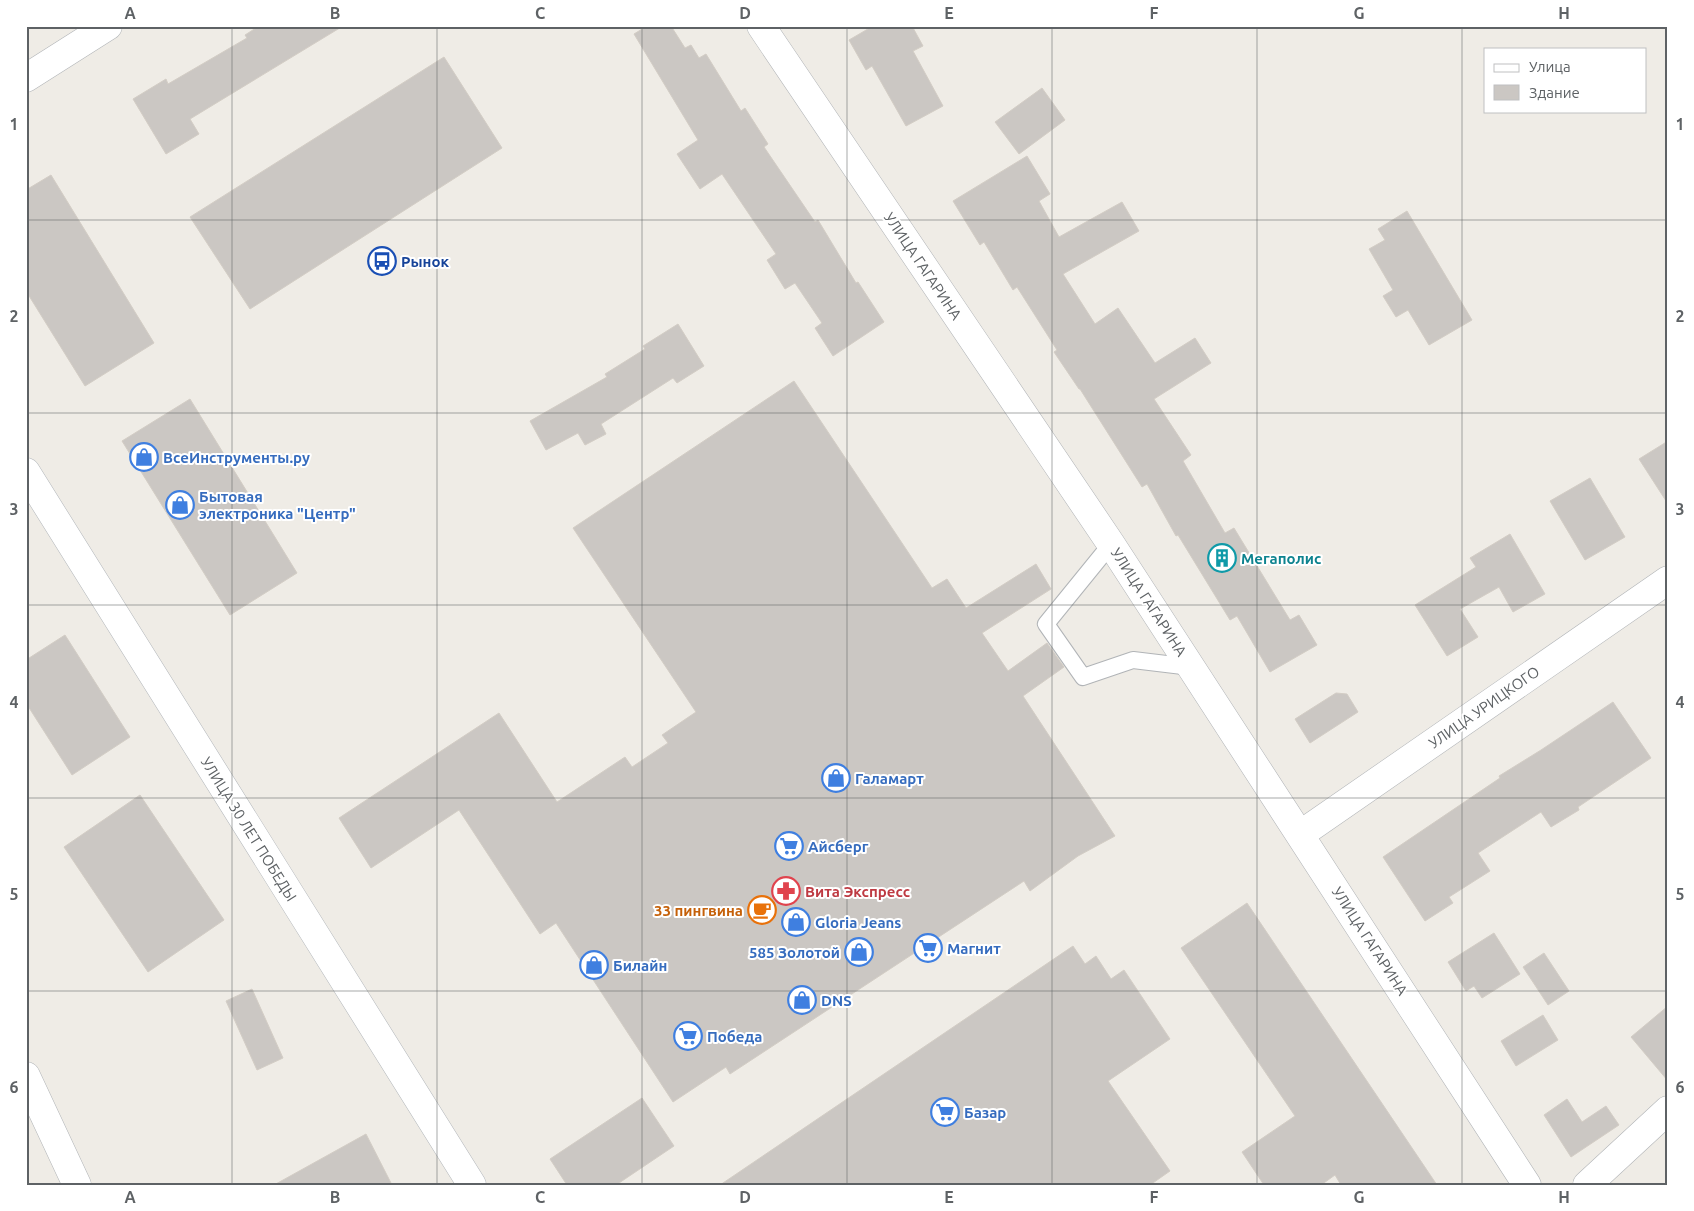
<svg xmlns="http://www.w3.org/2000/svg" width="1694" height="1211" viewBox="0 0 1694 1211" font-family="Ubuntu,sans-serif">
  <rect width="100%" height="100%" fill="#efece6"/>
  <g fill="#cbc7c3" stroke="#d3cdc5">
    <polygon points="259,26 343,26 190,119 199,134 166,154 133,99 166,79 168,84 247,38 245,35"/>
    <polygon points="647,26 671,26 685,48 691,45 699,58 706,54 741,111 745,108 768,144 764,147 815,222 818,220 856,283 858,282 884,322 833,356 815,328 822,323 795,283 785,289 767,260 776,254 722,174 700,189 677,154 698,140 634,34"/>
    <polygon points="873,26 912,26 923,46 913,51 943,106 906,126 872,66 866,70 849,40"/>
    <polygon points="444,57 502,148 250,309 190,217"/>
    <polygon points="1042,88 1065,120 1019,154 995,122"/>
    <polygon points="1027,156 1050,194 1039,201 1059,237 1122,202 1139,231 1063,274 1095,324 1118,308 1155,363 1195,338 1211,363 1154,399 1191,455 1183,461 1225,533 1234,528 1290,620 1299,615 1317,645 1270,672 1237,616 1230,620 1178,535 1176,536 1147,484 1142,487 1080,389 1079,389 1054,352 1057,350 1017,287 1013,290 984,242 980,245 953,201"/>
    <polygon points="51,175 154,343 85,386 26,291 26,190"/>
    <polygon points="1407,211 1472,320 1429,345 1408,310 1396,317 1383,296 1393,290 1369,249 1385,240 1378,229"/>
    <polygon points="678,324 704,366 677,383 673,378 601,424 606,434 585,445 578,433 546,450 530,421 607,377 605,374 645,349 643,346"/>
    <polygon points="794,381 932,588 947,579 966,608 1036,564 1051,589 982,633 1008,671 1047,643 1064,667 1023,696 1115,836 1078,856 1030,891 1024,881 730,1074 726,1067 673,1102 556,923 540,934 459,810 371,868 339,818 499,713 557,802 625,757 632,767 668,743 662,735 696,712 573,528"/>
    <polygon points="190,399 297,573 230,615 122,441"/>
    <polygon points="1668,441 1668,504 1639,459"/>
    <polygon points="1590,478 1625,537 1585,560 1550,501"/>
    <polygon points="1510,534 1545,594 1513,612 1499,587 1460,609 1478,637 1447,656 1415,605 1476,567 1470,558"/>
    <polygon points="65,635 130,737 72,775 26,703 26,660"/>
    <polygon points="1336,693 1347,694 1358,712 1310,743 1295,719"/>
    <polygon points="1613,702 1651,758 1578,807 1579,810 1551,827 1541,812 1478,853 1490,871 1449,897 1453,903 1425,921 1383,857 1500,778 1499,776 1541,750"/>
    <polygon points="140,795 224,920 148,972 64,847"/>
    <polygon points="1247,903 1437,1185 1341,1185 1335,1175 1321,1185 1264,1185 1242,1152 1295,1116 1181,948"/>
    <polygon points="1494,933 1520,974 1482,998 1474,986 1466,991 1448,962"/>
    <polygon points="1073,946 1085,964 1096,956 1111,979 1124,970 1170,1039 1108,1081 1170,1171 1150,1185 720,1185"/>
    <polygon points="1544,953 1569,991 1548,1005 1523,967"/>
    <polygon points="252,989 283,1058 257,1070 226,1001"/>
    <polygon points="1668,1006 1668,1081 1631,1037"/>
    <polygon points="1543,1015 1558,1040 1516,1066 1501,1041"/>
    <polygon points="642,1098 674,1146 616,1185 567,1185 550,1159"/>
    <polygon points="1567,1099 1582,1122 1606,1106 1619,1125 1571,1157 1544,1115"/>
    <polygon points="366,1134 392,1185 274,1185"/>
  </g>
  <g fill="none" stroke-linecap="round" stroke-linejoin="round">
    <defs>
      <polyline id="service" points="1111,544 1046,624 1083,677 1133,660 1191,667"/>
      <g id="minor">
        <polyline points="26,1076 77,1185"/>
        <polyline points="1587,1185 1668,1110"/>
      </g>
      <g id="tertiary">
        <polyline points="761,26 1111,544 1527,1185"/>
        <polyline points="26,78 108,26"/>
        <polyline points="1301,834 1668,580"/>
      </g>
      <polyline id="secondary" points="26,472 472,1185"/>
    </defs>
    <use href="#service" stroke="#b1b4b7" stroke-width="18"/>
    <use href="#minor" stroke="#b1b4b7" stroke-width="29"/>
    <use href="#tertiary" stroke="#b1b4b7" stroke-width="29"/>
    <use href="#secondary" stroke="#b2b6ba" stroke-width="29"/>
    <use href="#service" stroke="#fff" stroke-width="16"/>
    <use href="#minor" stroke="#fff" stroke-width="28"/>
    <use href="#tertiary" stroke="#fff" stroke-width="28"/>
    <use href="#secondary" stroke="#fff" stroke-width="28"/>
  </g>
  <path fill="none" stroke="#5e6265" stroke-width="1" stroke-opacity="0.55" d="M 232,26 L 232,1185M 437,26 L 437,1185M 642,26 L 642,1185M 847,26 L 847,1185M 1052,26 L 1052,1185M 1257,26 L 1257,1185M 1462,26 L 1462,1185M 26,220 L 1668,220M 26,413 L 1668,413M 26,605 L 1668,605M 26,798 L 1668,798M 26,991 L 1668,991"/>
  <defs>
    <symbol id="bus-ring" viewBox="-11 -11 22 22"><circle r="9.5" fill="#fff" stroke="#1a4fb4" stroke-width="1.5"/><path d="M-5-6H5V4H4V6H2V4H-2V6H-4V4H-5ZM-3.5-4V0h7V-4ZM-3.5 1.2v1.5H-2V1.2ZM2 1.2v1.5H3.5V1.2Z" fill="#1a4fb4"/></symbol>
    <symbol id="shop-ring" viewBox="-11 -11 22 22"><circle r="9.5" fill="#fff" stroke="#3f7fe0" stroke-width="1.5"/><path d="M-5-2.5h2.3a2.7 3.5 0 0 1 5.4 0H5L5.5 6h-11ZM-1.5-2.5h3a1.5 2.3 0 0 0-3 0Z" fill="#3f7fe0"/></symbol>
    <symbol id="building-ring" viewBox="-11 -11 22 22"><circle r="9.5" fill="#fff" stroke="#0f9aa8" stroke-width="1.5"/><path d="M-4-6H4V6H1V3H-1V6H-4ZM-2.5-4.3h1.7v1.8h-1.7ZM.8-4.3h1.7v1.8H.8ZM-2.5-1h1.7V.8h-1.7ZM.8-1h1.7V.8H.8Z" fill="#0f9aa8"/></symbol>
    <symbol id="supermarket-ring" viewBox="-11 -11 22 22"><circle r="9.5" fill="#fff" stroke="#3f7fe0" stroke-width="1.5"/><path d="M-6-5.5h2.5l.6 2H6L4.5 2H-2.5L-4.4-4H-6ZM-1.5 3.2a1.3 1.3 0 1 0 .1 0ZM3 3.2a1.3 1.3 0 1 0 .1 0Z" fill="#3f7fe0"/></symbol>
    <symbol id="pharmacy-ring" viewBox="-11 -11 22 22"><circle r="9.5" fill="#fff" stroke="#e0444e" stroke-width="1.5"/><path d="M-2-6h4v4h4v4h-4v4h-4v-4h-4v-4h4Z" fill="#e0444e"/></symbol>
    <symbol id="cafe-ring" viewBox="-11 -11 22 22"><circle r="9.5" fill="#fff" stroke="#e8710a" stroke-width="1.5"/><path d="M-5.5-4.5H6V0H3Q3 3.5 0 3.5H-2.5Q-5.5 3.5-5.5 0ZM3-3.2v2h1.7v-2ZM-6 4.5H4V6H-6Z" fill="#e8710a"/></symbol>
  </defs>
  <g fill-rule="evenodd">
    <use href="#bus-ring" x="366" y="245" width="32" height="32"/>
    <use href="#shop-ring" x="128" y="441" width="32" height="32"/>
    <use href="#shop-ring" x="164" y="489" width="32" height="32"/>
    <use href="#building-ring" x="1206" y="542" width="32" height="32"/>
    <use href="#shop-ring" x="820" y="762" width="32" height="32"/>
    <use href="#supermarket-ring" x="773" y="830" width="32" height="32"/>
    <use href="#pharmacy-ring" x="770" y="875" width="32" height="32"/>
    <use href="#cafe-ring" x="746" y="894" width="32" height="32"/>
    <use href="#shop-ring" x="780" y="906" width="32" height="32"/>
    <use href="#supermarket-ring" x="912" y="932" width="32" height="32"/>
    <use href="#shop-ring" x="843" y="936" width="32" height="32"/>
    <use href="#shop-ring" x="578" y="949" width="32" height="32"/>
    <use href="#shop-ring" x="786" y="984" width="32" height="32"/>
    <use href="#supermarket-ring" x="672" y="1020" width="32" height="32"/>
    <use href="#supermarket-ring" x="929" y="1096" width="32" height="32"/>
  </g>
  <g text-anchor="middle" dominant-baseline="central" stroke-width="4" stroke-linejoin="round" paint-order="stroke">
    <g font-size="15" font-weight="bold" fill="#164399" stroke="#fff" text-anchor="start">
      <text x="401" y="261">Рынок</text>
    </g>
    <g font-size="15" fill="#5e6265" stroke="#fff">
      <text transform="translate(923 266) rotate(56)">УЛИЦА ГАГАРИНА</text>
      <text transform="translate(1149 602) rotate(57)">УЛИЦА ГАГАРИНА</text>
      <text transform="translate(1484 707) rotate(-35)">УЛИЦА УРИЦКОГО</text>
      <text transform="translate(249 829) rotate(58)">УЛИЦА 30 ЛЕТ ПОБЕДЫ</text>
      <text transform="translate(1370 941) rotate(57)">УЛИЦА ГАГАРИНА</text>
    </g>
    <g font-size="15" font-weight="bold" fill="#366cbe" stroke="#fff" text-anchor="start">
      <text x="163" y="457">ВсеИнструменты.ру</text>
      <text x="199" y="496">Бытовая<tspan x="199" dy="17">электроника "Центр"</tspan></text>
      <text x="855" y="778">Галамарт</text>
      <text x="808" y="846">Айсберг</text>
      <text x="815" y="922">Gloria Jeans</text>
      <text x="947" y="948">Магнит</text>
      <text x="840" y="952" text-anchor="end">585 Золотой</text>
      <text x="613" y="965">Билайн</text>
      <text x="821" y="1000">DNS</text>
      <text x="707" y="1036">Победа</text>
      <text x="964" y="1112">Базар</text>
    </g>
    <g font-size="15" font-weight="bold" fill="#0d838f" stroke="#fff" text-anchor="start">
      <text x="1241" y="558">Мегаполис</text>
    </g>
    <g font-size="15" font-weight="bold" fill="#be3a42" stroke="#fff" text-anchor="start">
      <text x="805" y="891">Вита Экспресс</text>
    </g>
    <g font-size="15" font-weight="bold" fill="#c56008" stroke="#fff" text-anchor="end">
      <text x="743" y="910">33 пингвина</text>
    </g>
  </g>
  <rect width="1694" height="1211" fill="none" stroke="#ffffff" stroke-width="55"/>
  <rect x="1484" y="48" width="162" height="65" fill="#ffffff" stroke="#bfc0c1"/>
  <rect x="1494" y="64" width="25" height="8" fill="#ffffff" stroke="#bfc0c1"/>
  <text x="1529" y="72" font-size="15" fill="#5e6265">Улица</text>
  <rect x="1494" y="85" width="25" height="15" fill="#cbc7c3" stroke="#bfc0c1"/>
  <text x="1529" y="98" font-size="15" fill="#5e6265">Здание</text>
  <rect x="28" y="28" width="1638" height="1156" fill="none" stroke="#5e6265" stroke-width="2"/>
  <g font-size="16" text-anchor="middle" font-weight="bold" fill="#5e6265">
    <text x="130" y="19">A</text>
    <text x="335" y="19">B</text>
    <text x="540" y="19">C</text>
    <text x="745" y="19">D</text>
    <text x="949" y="19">E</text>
    <text x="1154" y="19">F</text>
    <text x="1359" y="19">G</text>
    <text x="1564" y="19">H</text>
    <text x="14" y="130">1</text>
    <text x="1680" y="130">1</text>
    <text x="14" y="322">2</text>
    <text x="1680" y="322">2</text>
    <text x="14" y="515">3</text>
    <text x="1680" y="515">3</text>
    <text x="14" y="708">4</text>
    <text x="1680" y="708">4</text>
    <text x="14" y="900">5</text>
    <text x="1680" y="900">5</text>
    <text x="14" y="1093">6</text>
    <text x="1680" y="1093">6</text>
    <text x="130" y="1203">A</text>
    <text x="335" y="1203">B</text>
    <text x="540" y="1203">C</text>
    <text x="745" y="1203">D</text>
    <text x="949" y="1203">E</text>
    <text x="1154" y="1203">F</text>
    <text x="1359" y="1203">G</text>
    <text x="1564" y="1203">H</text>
  </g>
</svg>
